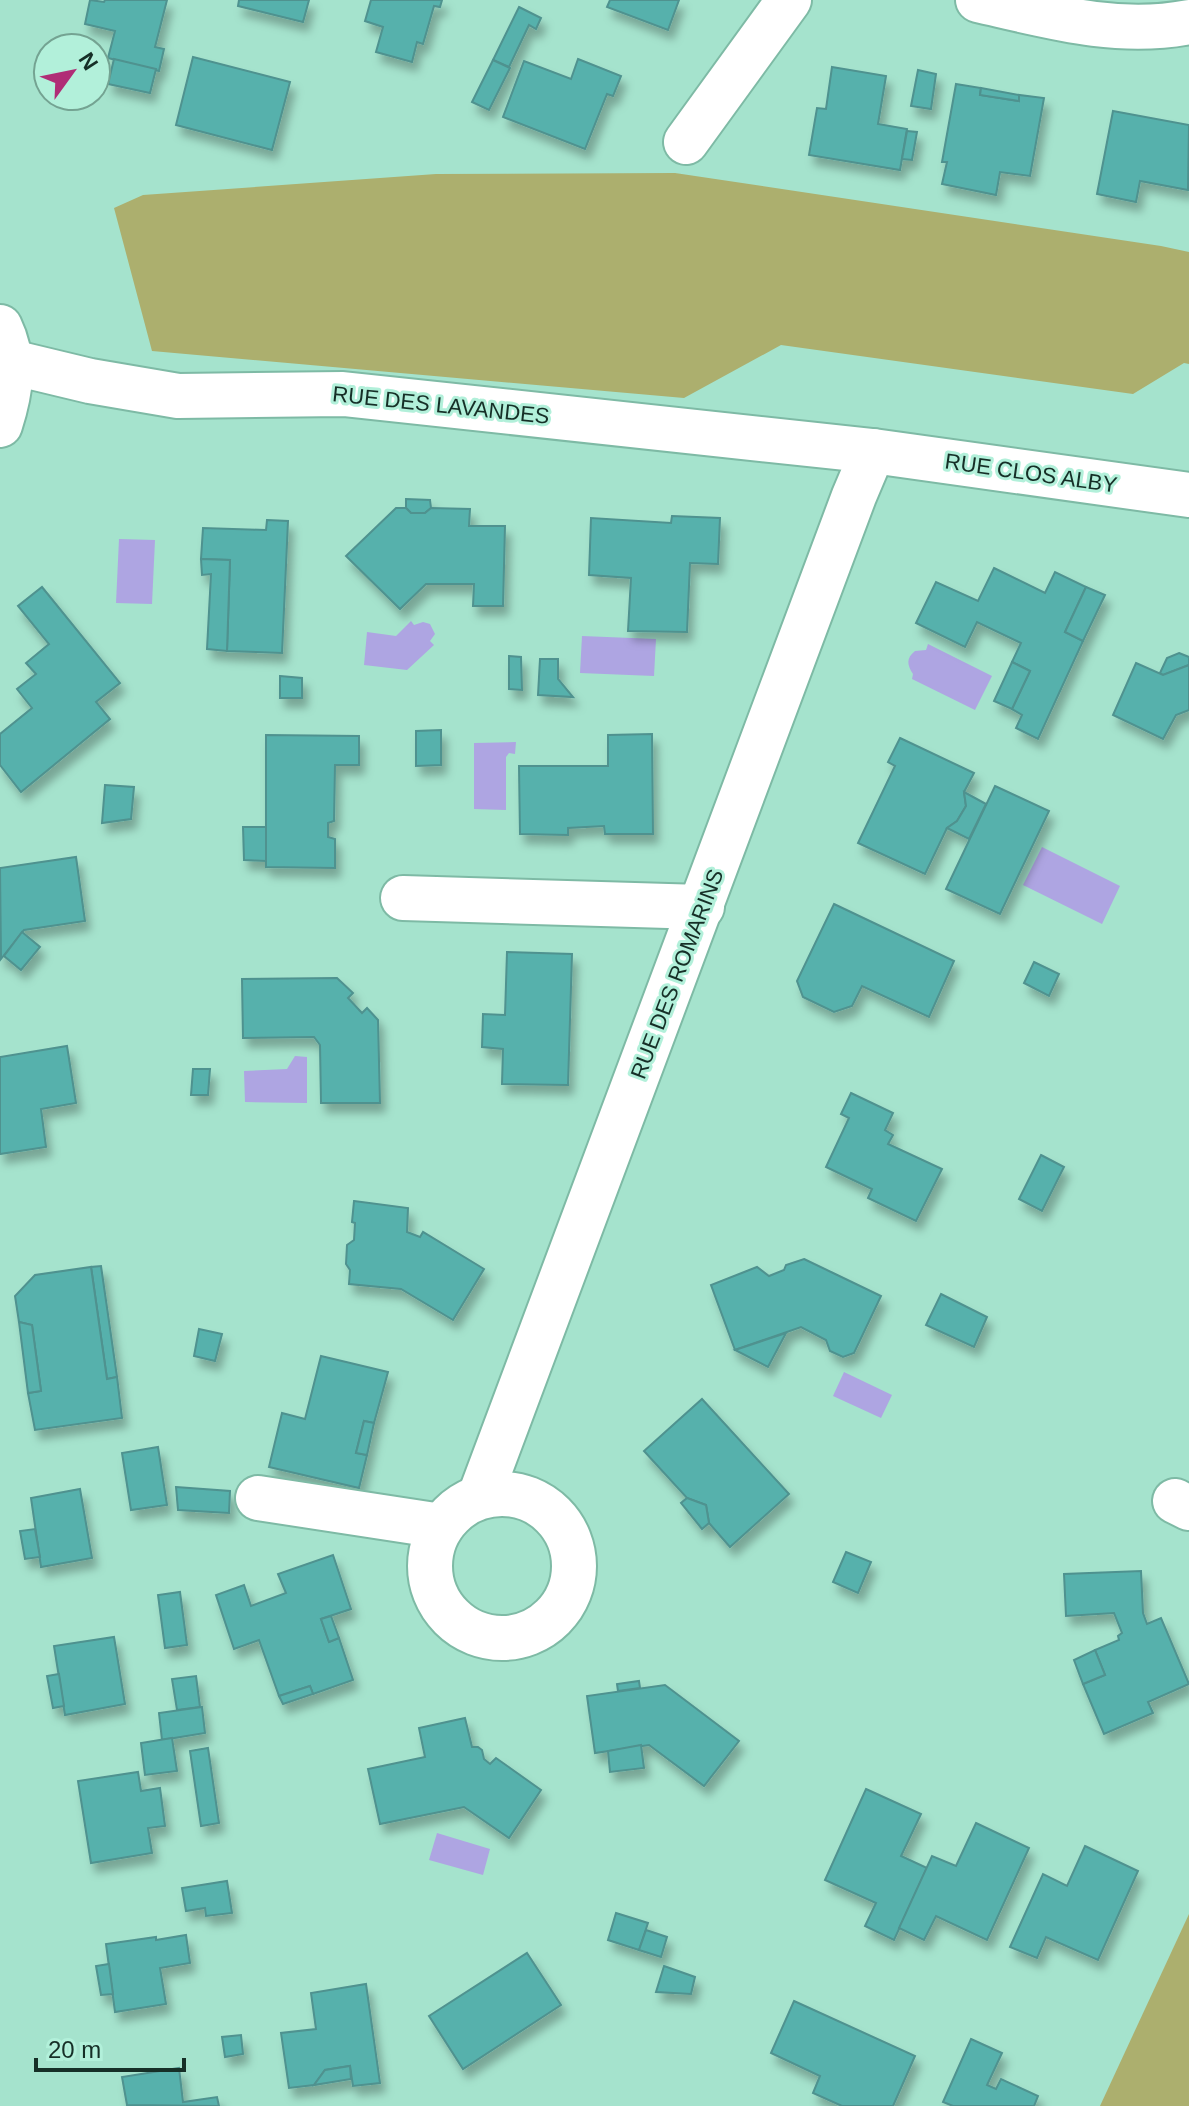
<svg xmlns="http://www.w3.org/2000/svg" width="1189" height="2106" viewBox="0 0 1189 2106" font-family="Arial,sans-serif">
  <defs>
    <filter id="shadow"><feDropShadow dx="5" dy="9" stdDeviation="4" flood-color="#0004"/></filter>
  </defs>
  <rect width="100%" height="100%" fill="#a5e3cd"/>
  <g fill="#acaf6e">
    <polygon points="675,173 1161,246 1189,252 1189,364 1184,363 1133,394 781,345 684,398 152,351 114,208 143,195 436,174"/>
    <polygon points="1189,1914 1189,2106 1100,2106"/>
  </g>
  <g fill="#aea5e2">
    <polygon points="119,539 155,540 152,604 116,603"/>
    <polygon points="411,621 414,625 423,622 430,624 435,634 430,641 434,645 407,670 364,665 367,632 396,636"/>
    <polygon points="582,636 656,639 654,676 580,673"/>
    <path d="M 928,644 L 992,676 L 975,710 L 912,679 L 913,674 C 907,665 906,658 915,651 L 926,650 Z"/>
    <polygon points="516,742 515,754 509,753 506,757 506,810 474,809 474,743"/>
    <polygon points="1042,847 1120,886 1102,924 1023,885"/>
    <polygon points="295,1056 307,1057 307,1103 245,1102 244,1071 287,1069"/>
    <polygon points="844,1372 892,1395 881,1418 833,1396"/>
    <polygon points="437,1833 490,1849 483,1875 429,1860"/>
  </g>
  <g fill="#56b1ac" stroke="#4f928f" stroke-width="2" filter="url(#shadow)">
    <polygon points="90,0 104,2 105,0 167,0 155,47 164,49 159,71 108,58 115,31 85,24"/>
    <polygon points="239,0 309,0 303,22 238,6"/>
    <polygon points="371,0 442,0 440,7 434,6 423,44 417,42 412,62 376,52 383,27 365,21"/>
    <polygon points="610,0 679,0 668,30 607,7"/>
    <polygon points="519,7 541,18 536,29 529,25 509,67 493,60"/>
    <polygon points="193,57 290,82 272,150 176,125"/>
    <polygon points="114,59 156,69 150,93 108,84"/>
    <polygon points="578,59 621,76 613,96 607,94 585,149 503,117 524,61 571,79"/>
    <polygon points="493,60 510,68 489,110 472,102"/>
    <polygon points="832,67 886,76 878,124 907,129 900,170 809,155 817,108 826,109"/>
    <polygon points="918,70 936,74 931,109 911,106"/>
    <polygon points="956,84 981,88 980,95 1019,101 1019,95 1044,98 1030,176 1000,172 996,195 942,184 947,162 942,162"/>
    <polygon points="981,88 1019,95 1019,101 980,95"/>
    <polygon points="1113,111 1189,125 1188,190 1140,181 1136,202 1097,194"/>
    <polygon points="907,131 917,132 912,160 902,159"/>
    <polygon points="406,499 430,500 431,508 425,513 411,513 406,508"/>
    <polygon points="396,508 406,508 411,513 425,513 431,508 470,509 469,526 505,526 503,606 473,606 474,584 426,584 400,609 346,556"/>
    <polygon points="672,516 720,518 718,564 690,563 687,632 628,631 631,578 589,575 591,518 671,523"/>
    <polygon points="267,520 288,521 282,653 227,651 230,560 201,559 203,528 266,530"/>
    <polygon points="201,559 230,560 227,651 207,649 211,574 202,575"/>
    <polygon points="994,568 1045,593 1055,572 1086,587 1065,632 1083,641 1038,739 1016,728 1022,715 1012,709 1030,671 1012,662 1021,643 977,622 965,647 916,623 936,582 978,601"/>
    <polygon points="42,587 120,683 96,702 110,719 21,792 0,765 0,734 32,708 17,689 36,674 26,663 49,644 18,606"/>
    <polygon points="1086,587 1105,595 1083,641 1065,632"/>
    <polygon points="1179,653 1189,657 1189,665 1163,675 1160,673 1167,658"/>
    <polygon points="509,656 521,657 522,690 509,689"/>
    <polygon points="540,659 558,659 558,679 573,697 538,695"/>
    <polygon points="1012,662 1030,671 1012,709 994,701"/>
    <polygon points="1136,663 1163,675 1189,665 1189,710 1176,715 1163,739 1113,715"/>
    <polygon points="280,676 302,678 302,698 280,698"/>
    <polygon points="441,730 441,765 416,766 416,731"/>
    <polygon points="652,734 653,834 605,834 604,826 568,828 568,835 520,834 519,766 608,766 608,735"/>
    <polygon points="266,735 359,736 359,765 335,765 334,821 328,823 328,837 335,839 335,868 266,867"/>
    <polygon points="900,738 974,773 964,792 966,806 957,821 947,828 925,874 858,843 895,766 888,762"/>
    <polygon points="105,785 134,787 131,819 102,823"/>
    <polygon points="995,786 1049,811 1000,914 946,889"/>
    <polygon points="964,792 986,804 969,839 947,828 957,821 966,806"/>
    <polygon points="243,827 266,827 266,861 244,860"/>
    <polygon points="76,857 85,921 24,930 1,959 0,868"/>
    <polygon points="834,904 954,961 929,1017 862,986 852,1006 834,1012 803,997 797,981"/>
    <polygon points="22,932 40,947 21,970 4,956"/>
    <polygon points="507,952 572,954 568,1085 502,1084 503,1049 482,1047 483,1014 505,1015"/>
    <polygon points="1034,962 1059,974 1049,996 1024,983"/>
    <polygon points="337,978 353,993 348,998 362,1013 367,1008 378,1020 380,1103 321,1103 320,1045 314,1037 243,1038 242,979"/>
    <polygon points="67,1046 76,1103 41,1109 46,1147 0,1154 0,1057"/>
    <polygon points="193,1069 210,1069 208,1095 191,1095"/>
    <polygon points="851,1093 893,1113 885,1130 893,1135 888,1144 942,1169 916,1221 868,1198 872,1189 826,1167 849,1118 841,1114"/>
    <polygon points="1041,1155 1064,1167 1042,1211 1019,1199"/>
    <polygon points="354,1201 408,1208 407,1232 420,1237 423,1232 484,1269 453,1320 401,1289 349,1284 350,1270 346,1264 347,1245 354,1240 355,1223 352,1222"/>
    <polygon points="804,1259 881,1296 854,1353 843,1357 830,1351 826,1340 801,1327 735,1350 711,1285 757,1267 769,1276 784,1270 786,1265"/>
    <polygon points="101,1266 117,1377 107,1379 91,1267"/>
    <polygon points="91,1267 107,1379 117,1377 122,1418 35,1430 28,1393 41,1391 32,1325 19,1322 15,1296 35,1275"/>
    <polygon points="941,1294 987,1317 974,1347 926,1325"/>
    <polygon points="19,1322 32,1325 41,1391 28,1393"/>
    <polygon points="199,1329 222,1334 215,1361 194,1356"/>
    <polygon points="786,1333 768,1367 735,1350"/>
    <polygon points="321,1356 388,1372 374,1423 364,1421 356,1453 367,1455 359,1488 269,1467 282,1413 305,1419"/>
    <polygon points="702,1399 789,1494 730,1547 709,1523 706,1505 687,1498 644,1451"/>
    <polygon points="364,1421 374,1423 367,1455 356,1453"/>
    <polygon points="158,1447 167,1505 131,1510 122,1453"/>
    <polygon points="176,1487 230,1491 229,1513 178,1510"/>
    <polygon points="80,1489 92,1558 41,1567 31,1498"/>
    <polygon points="687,1498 706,1505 709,1523 702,1529 681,1503"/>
    <polygon points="35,1529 40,1557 25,1559 20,1531"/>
    <polygon points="846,1552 871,1562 858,1593 833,1582"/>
    <polygon points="333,1555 351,1609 321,1619 329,1642 339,1638 353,1680 313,1694 310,1686 279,1696 259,1640 234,1649 216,1595 244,1585 251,1606 286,1593 278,1574"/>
    <polygon points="1141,1571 1143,1613 1147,1624 1161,1618 1189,1684 1148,1702 1153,1713 1104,1734 1083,1684 1105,1675 1095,1650 1119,1640 1118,1636 1122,1633 1114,1613 1066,1616 1064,1574"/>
    <polygon points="180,1592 187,1645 165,1648 158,1595"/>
    <polygon points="331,1616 339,1638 329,1642 321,1619"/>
    <polygon points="114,1637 125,1704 65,1715 54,1646"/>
    <polygon points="1095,1650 1105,1675 1083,1684 1074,1660"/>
    <polygon points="59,1674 64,1706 53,1708 47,1676"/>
    <polygon points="196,1676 200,1707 177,1710 172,1679"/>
    <polygon points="639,1681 640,1688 618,1691 617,1684"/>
    <polygon points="665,1685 739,1741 704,1786 649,1745 595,1753 587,1696"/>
    <polygon points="310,1686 313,1694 283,1704 279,1696"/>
    <polygon points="202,1707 205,1733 162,1740 159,1713"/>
    <polygon points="465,1718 472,1747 478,1747 482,1750 484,1759 490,1764 496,1758 541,1790 509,1838 464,1807 380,1824 368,1769 425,1757 419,1728"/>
    <polygon points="172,1738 177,1771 145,1775 141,1743"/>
    <polygon points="641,1745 644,1768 610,1772 608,1751"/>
    <polygon points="208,1748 219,1823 201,1826 190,1751"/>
    <polygon points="138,1772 141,1791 160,1788 165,1826 148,1828 152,1853 91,1863 78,1781"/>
    <polygon points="866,1789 921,1814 901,1856 927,1868 894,1940 865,1926 876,1903 825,1880"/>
    <polygon points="976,1823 1029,1848 987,1940 936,1916 924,1940 899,1928 932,1856 956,1866"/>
    <polygon points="1085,1846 1138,1871 1098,1960 1046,1937 1037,1958 1010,1947 1043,1874 1067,1886"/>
    <polygon points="227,1881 232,1913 206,1916 205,1908 186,1911 182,1888"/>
    <polygon points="616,1913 648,1923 639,1950 608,1940"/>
    <polygon points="646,1930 667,1937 661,1957 639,1950"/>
    <polygon points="186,1935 190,1963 160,1968 166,2004 115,2012 106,1944 156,1937 156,1940"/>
    <polygon points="527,1953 561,2005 463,2069 429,2016"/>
    <polygon points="109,1964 113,1994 101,1995 96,1966"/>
    <polygon points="664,1966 695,1977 691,1994 656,1992"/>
    <polygon points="366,1984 380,2083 353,2086 350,2066 325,2070 314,2085 289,2088 281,2033 316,2029 311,1993"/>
    <polygon points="794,2001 915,2056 893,2106 842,2106 813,2093 820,2076 771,2053"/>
    <polygon points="241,2035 243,2054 225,2057 222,2037"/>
    <polygon points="971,2039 1002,2053 987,2085 996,2089 1001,2079 1038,2096 1034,2106 953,2106 943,2102"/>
    <polygon points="350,2066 351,2079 314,2085 325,2070"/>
    <polygon points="179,2068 183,2102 217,2097 219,2106 127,2105 122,2077"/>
  </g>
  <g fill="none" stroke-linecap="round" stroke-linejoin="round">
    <defs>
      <g id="minor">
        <path d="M 978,0 C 1048,16 1117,36 1189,22"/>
        <polyline points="686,142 789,0"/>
        <path d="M 0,327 C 16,360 11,391 0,425"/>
        <polyline points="11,362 90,381 178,396 343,394 873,451 1189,495"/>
        <polyline points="403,898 702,907"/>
        <circle cx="502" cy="1566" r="72"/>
        <polyline points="480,1496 854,496 873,451"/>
        <polyline points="258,1498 441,1526"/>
        <polyline points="1175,1501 1189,1508"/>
      </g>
    </defs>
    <use href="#minor" stroke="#7ebaa5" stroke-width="48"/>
    <use href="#minor" stroke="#fff" stroke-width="44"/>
  </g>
  <g text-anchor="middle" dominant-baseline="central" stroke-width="6" stroke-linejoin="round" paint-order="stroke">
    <g font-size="22" fill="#162f27" stroke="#b2f0da">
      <text transform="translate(441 405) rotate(6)">RUE DES LAVANDES</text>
      <text transform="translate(1031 473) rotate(8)">RUE CLOS ALBY</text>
      <text transform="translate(677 974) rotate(-69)">RUE DES ROMARINS</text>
    </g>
  </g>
  <g transform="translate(72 72) rotate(57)"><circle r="38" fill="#b2f0da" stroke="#74a392" stroke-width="2"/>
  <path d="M0-6L14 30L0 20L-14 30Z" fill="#b02d76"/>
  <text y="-12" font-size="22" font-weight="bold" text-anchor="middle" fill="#162f27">N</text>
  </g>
  <path d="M36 2058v12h148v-12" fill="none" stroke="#162f27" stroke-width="4"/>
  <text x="48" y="2058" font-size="24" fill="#162f27" stroke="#b2f0da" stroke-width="6" paint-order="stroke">20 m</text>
</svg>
